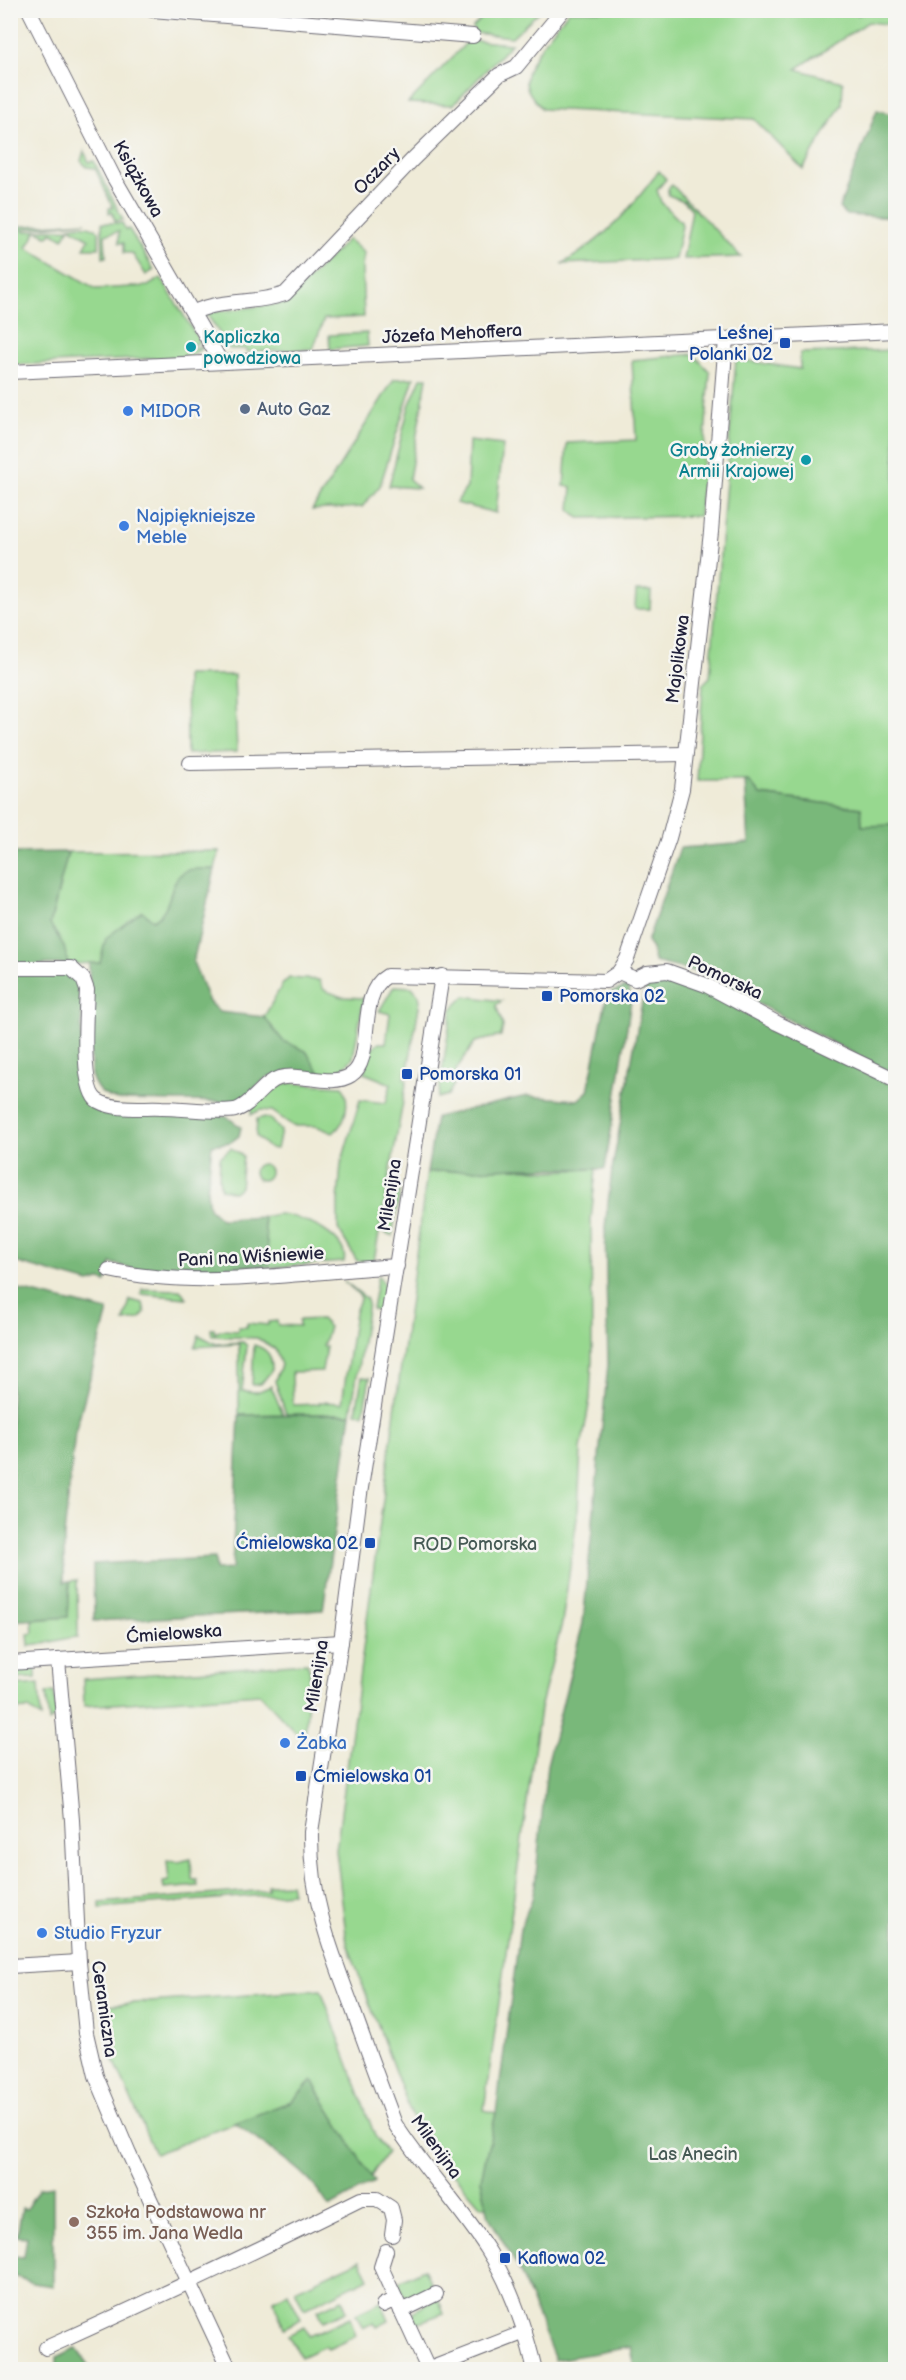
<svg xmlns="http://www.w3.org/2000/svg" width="906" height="2380" viewBox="0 0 906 2380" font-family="'Balsamiq Sans',sans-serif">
  <rect width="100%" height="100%" fill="#f6f6f2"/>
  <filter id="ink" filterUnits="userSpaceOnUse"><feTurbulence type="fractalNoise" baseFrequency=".0167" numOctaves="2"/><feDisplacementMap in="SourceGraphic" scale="12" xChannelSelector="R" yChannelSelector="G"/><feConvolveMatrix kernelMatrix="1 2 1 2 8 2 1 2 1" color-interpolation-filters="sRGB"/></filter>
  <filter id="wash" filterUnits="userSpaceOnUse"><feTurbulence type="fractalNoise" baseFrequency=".008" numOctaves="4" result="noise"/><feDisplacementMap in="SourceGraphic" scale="24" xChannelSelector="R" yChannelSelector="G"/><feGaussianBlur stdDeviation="1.35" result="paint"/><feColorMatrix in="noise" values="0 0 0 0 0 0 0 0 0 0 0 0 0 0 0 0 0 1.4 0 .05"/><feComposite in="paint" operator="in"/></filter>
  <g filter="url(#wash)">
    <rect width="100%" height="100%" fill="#efebd8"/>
    <g fill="#97d88f" stroke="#5c7d65" stroke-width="1.5">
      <path d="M 856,10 L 858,15 L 866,11 L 895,11 L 895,25 L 868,22 L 796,69 L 843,82 L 842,104 L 803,169 L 754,119 L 542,109 C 536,101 525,91 526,80 C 527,60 557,25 569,11 Z"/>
      <polygon points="489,11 492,13 495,11 540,11 512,37 474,33 473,27"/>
      <polygon points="469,40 511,44 453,105 408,103"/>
      <polygon points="84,151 89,162 94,161 123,220 115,221 112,212 109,213 109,208 113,208 95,168 87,167 81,161"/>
      <path d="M 659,171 L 666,179 L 657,190 L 661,202 L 681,222 L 682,226 L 675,259 L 562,264 C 606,238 628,212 659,171 Z"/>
      <polygon points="672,185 741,257 683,259 692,210 684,201 668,195 668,189"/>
      <path d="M 86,222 L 22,229 L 24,231 L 66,229 C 76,224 90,224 99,231 L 99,248 L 84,248 L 89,239 L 70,227 L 63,239 L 52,232 L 48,237 L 37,230 L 27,248 L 96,289 L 148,286 L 161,278 L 200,342 L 189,346 L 190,349 L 201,346 L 202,348 L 192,355 L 179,357 L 11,365 L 11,227 Z"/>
      <polygon points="102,223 122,223 126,230 129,229 154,270 146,275 132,253 124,253 124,243 119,243 119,231 105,235 106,257 103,258"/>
      <polygon points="348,239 364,253 362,266 364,317 324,319 313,349 246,352 246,349 230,349 206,313 285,303"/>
      <polygon points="367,333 368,346 330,349 329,335"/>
      <polygon points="895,350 895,825 862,827 861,808 760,795 749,781 697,781 703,684 710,677 736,359 800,369 800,353"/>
      <polygon points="693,354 710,372 699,516 579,518 570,510 572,487 564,486 567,443 636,440 632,360"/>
      <polygon points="414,378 380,486 362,507 312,510 394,379"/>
      <polygon points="421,378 427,378 409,479 419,488 389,486 409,406"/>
      <polygon points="469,441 503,445 496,513 456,503 467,487"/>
      <polygon points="636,591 651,591 650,609 635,609"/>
      <polygon points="186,675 234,675 237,752 187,754"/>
      <polygon points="219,851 215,869 187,870 174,883 166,909 161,916 100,963 68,964 50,924 68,852"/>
      <polygon points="289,978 319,980 324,990 342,997 364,998 353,1058 339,1072 320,1073 306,1051 283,1041 264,1017 282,985"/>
      <polygon points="394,986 412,987 419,995 420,1001 408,1069 406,1069 404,1079 407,1080 374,1261 357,1261 338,1229 338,1201 341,1164 360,1100 386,1103 391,1084 364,1073 369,1050 379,1043 386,1043 390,1014 379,1011"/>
      <polygon points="465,996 502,1001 496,1005 503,1026 501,1036 475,1042 456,1070 457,1079 448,1095 438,1098 452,1009"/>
      <path d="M 288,1083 L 343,1086 C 350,1102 347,1122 333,1133 L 316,1126 L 293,1126 L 272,1111 L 260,1110 L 251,1115 L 252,1102 L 278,1085 Z"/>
      <polygon points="265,1117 272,1120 281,1131 277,1149 269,1148 256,1136 257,1119"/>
      <polygon points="231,1148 243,1156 240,1187 234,1192 221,1189 219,1179 220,1157"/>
      <circle cx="262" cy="1172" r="8"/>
      <polygon points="515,1168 548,1171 596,1169 591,1220 592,1360 590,1399 581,1449 578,1511 562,1623 540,1709 484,2110 496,2113 481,2179 487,2206 481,2206 418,2133 347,1943 336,1850 427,1172"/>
      <polygon points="391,1191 400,1192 392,1236 385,1233"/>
      <path d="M 277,1214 C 297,1214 350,1236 344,1262 L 190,1273 L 141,1271 L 270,1264 L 263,1217 Z"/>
      <polygon points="378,1275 385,1285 380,1311 372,1309"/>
      <polygon points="344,1281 366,1298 368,1303 351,1414 286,1414 275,1381 281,1365 275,1349 257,1338 212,1336 211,1329 214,1329 215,1333 222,1330 238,1331 238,1327 247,1327 247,1323 268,1325 268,1322 277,1321 278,1325 299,1326 299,1320 321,1319 329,1327 323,1346 326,1347 322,1371 292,1372 293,1405 319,1404 319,1402 342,1403 355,1312 361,1297"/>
      <polygon points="142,1289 180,1290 187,1298 141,1294"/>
      <polygon points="130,1300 143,1303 145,1312 139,1319 124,1321"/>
      <polygon points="199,1335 216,1344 243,1342 247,1346 242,1391 257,1392 271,1386 283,1414 239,1415 239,1344 195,1347"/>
      <path d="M 254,1345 C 268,1349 272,1356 272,1370 L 261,1384 L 252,1385 Z"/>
      <polygon points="362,1377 370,1378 363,1414 356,1412"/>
      <path d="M 77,1580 L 78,1637 C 61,1638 46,1645 29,1646 L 28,1634 L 33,1633 L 32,1620 L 68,1617 L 70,1581 Z"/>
      <polygon points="307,1663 310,1671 305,1736 301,1738 260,1694 84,1706 83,1679"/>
      <polygon points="36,1670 36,1678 11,1679 11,1672"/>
      <polygon points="39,1684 41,1718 29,1709 11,1710 11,1686"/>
      <polygon points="54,1692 57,1715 49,1722 46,1693"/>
      <polygon points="191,1859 192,1880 197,1880 198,1886 164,1889 163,1882 169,1881 167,1861 178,1862"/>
      <polygon points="290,1884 292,1893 100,1908 100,1903 268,1890 268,1885"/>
      <polygon points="321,1990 375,2136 387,2152 370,2178 312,2081 292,2101 155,2154 111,2053 107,2005"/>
      <polygon points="360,2260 369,2278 304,2309 295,2290"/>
      <polygon points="424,2269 434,2289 406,2300 399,2284 401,2280"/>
      <polygon points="288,2293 301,2319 284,2328 273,2300"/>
      <polygon points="438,2298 444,2313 417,2323 413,2314 414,2311"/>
      <polygon points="342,2299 347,2311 323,2321 318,2310"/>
      <polygon points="381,2302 389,2321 377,2327 374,2322 363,2328 356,2314"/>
      <polygon points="350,2317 356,2336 328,2349 325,2346 301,2357 288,2335 305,2327 309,2336"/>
    </g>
    <g fill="#79b87a" stroke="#4e6d5a" stroke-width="1.5">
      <polygon points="877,110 895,115 895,218 846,215 839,208"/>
      <polygon points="745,781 749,781 760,795 861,808 862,826 895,825 895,1075 697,972 654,962 652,949 647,942 680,848 749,843"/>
      <polygon points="68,852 50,924 64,946 68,964 11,965 10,853"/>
      <path d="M 215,869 L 193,962 L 209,1002 L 219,1012 L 264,1017 L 283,1041 L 306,1051 L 320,1073 L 269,1076 L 238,1102 L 117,1100 C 102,1095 96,1091 91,1075 L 89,963 L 100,963 L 106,938 L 142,911 L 153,920 C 175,909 166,880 186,871 C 193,867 206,870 215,869 Z"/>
      <polygon points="67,971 82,983 81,1074 84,1093 93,1105 227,1117 241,1127 239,1136 231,1142 212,1145 207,1191 209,1208 221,1219 263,1217 270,1264 140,1271 111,1263 106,1282 100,1280 89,1283 11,1261 10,974"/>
      <polygon points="660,976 703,991 797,1041 895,1086 895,2369 635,2369 631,2347 555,2360 520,2271 489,2217 481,2179 496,2113 520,1929 532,1899 535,1885 547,1765 583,1623 608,1364 605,1227 612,1170 642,1002 648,982"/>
      <polygon points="628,986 631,1001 605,1169 515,1168 427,1172 436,1117 527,1096 578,1100 588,1091 607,994"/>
      <polygon points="11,1288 108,1311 75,1433 64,1536 64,1582 70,1581 68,1617 11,1621"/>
      <polygon points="351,1414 323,1610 94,1621 93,1564 215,1558 216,1570 232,1569 239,1415"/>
      <path d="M 312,2081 L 374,2182 L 329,2207 C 310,2171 267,2148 235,2123 L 292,2101 Z"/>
      <polygon points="53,2186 53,2286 32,2283 10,2273 12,2256 24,2257 27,2237 17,2236 22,2208 26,2209 39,2188"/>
      <polygon points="76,2348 91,2369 57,2369 57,2357"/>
    </g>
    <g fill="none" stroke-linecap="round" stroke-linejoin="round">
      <polyline stroke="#6ba0d8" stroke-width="4" points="887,13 890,10"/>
    </g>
  </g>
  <g filter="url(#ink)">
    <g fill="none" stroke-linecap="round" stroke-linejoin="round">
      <defs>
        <g id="minor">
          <polyline points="29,10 113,176 221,362"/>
          <polyline points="152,10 473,36"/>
          <path d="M 194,312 C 223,299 255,304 285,294 L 413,159 L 499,75 L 516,67 L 563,10"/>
          <polyline points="10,372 896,331"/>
          <polyline points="190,763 685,754"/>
          <path d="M 10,968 L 71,968 L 83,979 L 87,990 C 86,1012 80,1091 98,1101 C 116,1111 142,1107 162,1108 C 180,1108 218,1113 235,1110 C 252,1106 262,1083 279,1078 C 301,1072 331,1088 351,1075 C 376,1060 355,994 387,976 L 606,981 L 619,972 L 627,959 L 669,838 L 682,789 L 711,532 L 726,339"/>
          <polyline points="619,972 635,979 647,973 667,971 706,985 777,1023 896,1080"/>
          <path d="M 442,976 L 360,1494 L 341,1642 L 311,1832 C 310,1896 329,1946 351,2004 C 365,2044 380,2084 395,2124 C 423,2168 460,2206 488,2250 C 511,2286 525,2328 535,2370"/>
          <path d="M 109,1270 C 201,1290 303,1272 397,1266"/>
          <polyline points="58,1660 72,1820 79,1962 86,2033 96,2076 129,2154 230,2370"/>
          <polyline points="10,1663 341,1642"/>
          <polyline points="10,1966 79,1962"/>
          <polyline points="386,2251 381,2267 428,2369"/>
          <polyline points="383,2305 391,2301 397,2303"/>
          <polyline points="401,2311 436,2294"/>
          <path d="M 46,2348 C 152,2300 257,2251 361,2199 L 377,2199 L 391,2208 L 394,2220 L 392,2235"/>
          <polyline points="427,2370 525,2332"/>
        </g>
      </defs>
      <use href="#minor" stroke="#6a6872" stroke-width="16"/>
      <use href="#minor" stroke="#fff" stroke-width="14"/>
    </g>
  </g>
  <g fill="#1a4fb4" stroke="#f6f6f2" stroke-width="2">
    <rect x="779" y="337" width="12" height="12" rx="3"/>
    <rect x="541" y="990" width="12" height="12" rx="3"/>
    <rect x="401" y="1068" width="12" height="12" rx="3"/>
    <rect x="364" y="1537" width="12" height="12" rx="3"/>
    <rect x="295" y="1770" width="12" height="12" rx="3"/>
    <rect x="499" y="2252" width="12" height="12" rx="3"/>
  </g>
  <g fill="#0f9aa8" stroke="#f6f6f2" stroke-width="2">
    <circle cx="191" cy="347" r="6"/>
    <circle cx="806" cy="460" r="6"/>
  </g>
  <circle fill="#5c6f8a" stroke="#f6f6f2" stroke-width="2" cx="245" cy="409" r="6"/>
  <g fill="#3f7fe0" stroke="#f6f6f2" stroke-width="2">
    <circle cx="128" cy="411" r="6"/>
    <circle cx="124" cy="526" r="6"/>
    <circle cx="285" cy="1743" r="6"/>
    <circle cx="42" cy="1933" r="6"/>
  </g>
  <circle fill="#8d6e63" stroke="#f6f6f2" stroke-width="2" cx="74" cy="2222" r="6"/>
  <g text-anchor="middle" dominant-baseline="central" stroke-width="5" stroke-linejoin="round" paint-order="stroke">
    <g font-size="18" fill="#22223b" stroke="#f6f6f2">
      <text transform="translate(377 171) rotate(-46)">Oczary</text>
      <text transform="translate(138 179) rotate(61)">Książkowa</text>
      <text transform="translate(452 334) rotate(-3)">Józefa Mehoffera</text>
      <text transform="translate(678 659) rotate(-83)">Majolikowa</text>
      <text transform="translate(725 978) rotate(25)">Pomorska</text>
      <text transform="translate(390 1195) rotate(-81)">Milenijna</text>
      <text transform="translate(251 1257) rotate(-3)">Pani na Wiśniewie</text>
      <text transform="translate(174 1634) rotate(-4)">Ćmielowska</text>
      <text transform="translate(317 1676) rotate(-81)">Milenijna</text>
      <text transform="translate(104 2009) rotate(82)">Ceramiczna</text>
      <text transform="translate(436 2147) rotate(54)">Milenijna</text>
    </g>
    <g font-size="18" fill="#164399" stroke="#f6f6f2" text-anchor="start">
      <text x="773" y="333" text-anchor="end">Leśnej<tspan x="773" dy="21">Polanki 02</tspan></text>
      <text x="559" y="996">Pomorska 02</text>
      <text x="419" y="1074">Pomorska 01</text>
      <text x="358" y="1543" text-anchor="end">Ćmielowska 02</text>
      <text x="313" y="1776">Ćmielowska 01</text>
      <text x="517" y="2258">Kaflowa 02</text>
    </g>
    <g font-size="18" fill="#0d838f" stroke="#f6f6f2" text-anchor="start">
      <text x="203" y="337">Kapliczka<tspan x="203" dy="21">powodziowa</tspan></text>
      <text x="794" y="450" text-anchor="end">Groby żołnierzy<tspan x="794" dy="21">Armii Krajowej</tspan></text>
    </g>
    <g font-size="18" fill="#4e5e75" stroke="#f6f6f2" text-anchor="start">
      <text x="257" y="409">Auto Gaz</text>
    </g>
    <g font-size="18" fill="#366cbe" stroke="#f6f6f2" text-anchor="start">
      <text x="140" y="411">MIDOR</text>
      <text x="136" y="516">Najpiękniejsze<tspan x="136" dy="21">Meble</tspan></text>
      <text x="297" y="1743">Żabka</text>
      <text x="54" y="1933">Studio Fryzur</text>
    </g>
    <g font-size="18" fill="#455954" stroke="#f6f6f2">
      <text x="475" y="1544">ROD Pomorska</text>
      <text x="693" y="2154">Las Anecin</text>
    </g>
    <g font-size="18" fill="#785e54" stroke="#f6f6f2" text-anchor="start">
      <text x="86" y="2212">Szkoła Podstawowa nr<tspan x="86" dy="21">355 im. Jana Wedla</tspan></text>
    </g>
  </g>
  <rect width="906" height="2380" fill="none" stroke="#f6f6f2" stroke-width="36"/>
</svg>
